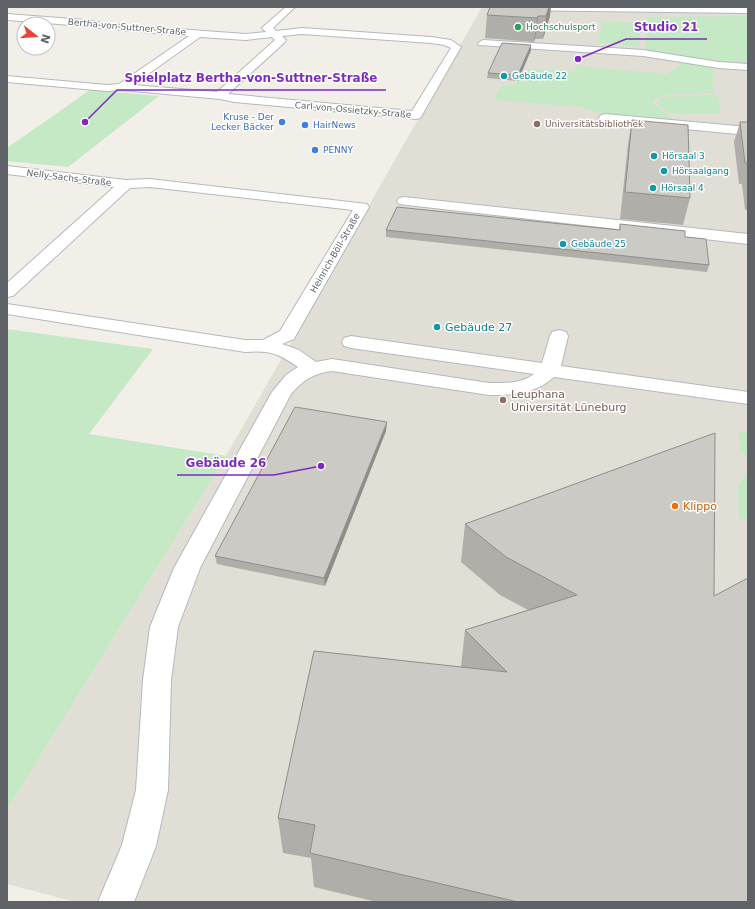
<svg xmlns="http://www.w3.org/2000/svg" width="755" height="909" viewBox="0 0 755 909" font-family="'DejaVu Sans',sans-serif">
  <rect width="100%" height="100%" fill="#f1efe8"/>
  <polygon fill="#e1ded6" points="482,7 748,8 748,902 76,902 7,884 7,810 226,456"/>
  <g fill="#c5e8c5">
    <polygon points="748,16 748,63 705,61 645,52 646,17"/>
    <polygon points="602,21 641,24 639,46 598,43"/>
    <path d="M 684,63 L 713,65 L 714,93 C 701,94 660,91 652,101 L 654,104 L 674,120 L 604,115 L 582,107 L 494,100 L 502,85 L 515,85 L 521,73 L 529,69 L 574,71 L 576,66 L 667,74 Z"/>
    <polygon points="90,90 159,96 68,167 7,161 7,148"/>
    <polygon points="718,95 720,113 669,113 658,104 657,101 662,97"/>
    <polygon points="7,329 153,349 89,434 226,456 7,810"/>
    <polygon points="739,431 748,432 748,457 740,451"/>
    <polygon points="748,470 748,520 739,518 738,486"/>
  </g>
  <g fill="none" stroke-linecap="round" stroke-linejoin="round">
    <defs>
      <g id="minor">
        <path d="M 286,7 L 295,7 L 273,28 L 276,31 L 302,28 L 431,37 L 451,40 L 461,47 L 422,115 L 420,118 L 416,119 L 234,102 L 220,99 L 122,90 L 107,91 L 7,82 L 7,76 L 107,85 L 119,84 L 189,36 C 128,31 68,24 7,20 L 7,14 L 86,20 L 107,24 L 246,34 L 266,32 L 262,28 L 264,26 ZM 302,34 L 431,43 L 444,45 L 451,48 L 412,111 L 228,94 L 285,42 L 286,40 L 282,36 ZM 200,37 L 246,40 L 272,37 L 275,40 L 217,92 L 133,85 Z"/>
        <polygon points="501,7 748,7 748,13 505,10"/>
        <polygon points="483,40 643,50 719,62 748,64 748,70 719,68 643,56 479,45 478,43"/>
        <polygon points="605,114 748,127 748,135 601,121 599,118 601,115"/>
        <path d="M 7,166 L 126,180 L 150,179 L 367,204 L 369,207 L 296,335 L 294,339 L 282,344 L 299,350 L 316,362 L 332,359 L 489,383 C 505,383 521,384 534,374 L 351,348 L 344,346 L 342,342 L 344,338 L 351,336 L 542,363 L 550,336 L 552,332 L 559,330 L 566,332 L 568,336 L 561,366 L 748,392 L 748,404 L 554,377 C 534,394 515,395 489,395 L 332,371 C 314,373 303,380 291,394 L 200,568 L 178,627 L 171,680 L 168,790 L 156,846 L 134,902 L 98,902 L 122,845 L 136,790 L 143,680 L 150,627 L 174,568 L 272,392 L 286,375 L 298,367 C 278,353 269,350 245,352 L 7,314 L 7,304 L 245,340 L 263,340 L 280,331 L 353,210 L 150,187 L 130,188 L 13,296 L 7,297 L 7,283 L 114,187 L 7,174 Z"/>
        <polygon points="404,197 748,234 748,244 399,204 397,201 399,198"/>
      </g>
    </defs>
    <use href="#minor" stroke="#b5b8bc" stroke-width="2"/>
    <use href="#minor" fill="#fff" fill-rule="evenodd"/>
  </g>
  <g fill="#afaea9">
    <polygon points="487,15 550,16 543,39 535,39 534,42 485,38"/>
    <polygon points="531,45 531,50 518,81 487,78 488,73"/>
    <polygon points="632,120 690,198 683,225 620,219 628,144"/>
    <polygon points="740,122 748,122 748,210 745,210 742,184 739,184 734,142"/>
    <polygon points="620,224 685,237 709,265 707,272 386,237 386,230 619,230"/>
    <polygon points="386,431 325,586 217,564 215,556"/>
    <polygon points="465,524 714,596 748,902 377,902 314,887 311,858 283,853 278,818 461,667 465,630 528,610 500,595 461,562"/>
  </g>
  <g fill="#8f8d8a">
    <polygon points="549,7 551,7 550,16 543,39 546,16"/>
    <polygon points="538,16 535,39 534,42 537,18"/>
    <polygon points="531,45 531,50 518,81 518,75"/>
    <polygon points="387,422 386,431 325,586 324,578"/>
  </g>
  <g fill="#cccac5" stroke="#8f8d8a">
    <polygon points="490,7 549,7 546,16 538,16 537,18 487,15"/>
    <polygon points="502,43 531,45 518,75 488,73"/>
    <polygon points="632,120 688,125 690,198 625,192"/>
    <polygon points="740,122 748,122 748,163 745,163"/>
    <polygon points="397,207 620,230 620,224 685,231 685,237 706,239 709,265 386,230"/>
    <polygon points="295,407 387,422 324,578 215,556"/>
    <polygon points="715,433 714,596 748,578 748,902 518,902 310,853 315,825 278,818 314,651 507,672 465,630 577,595 506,557 465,524"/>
  </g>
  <circle fill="#2e9e5b" stroke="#fff" stroke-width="1.5" cx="518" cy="27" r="4"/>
  <g fill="#0f9aa8" stroke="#fff" stroke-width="1.5">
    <circle cx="504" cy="76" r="4"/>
    <circle cx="654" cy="156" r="4"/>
    <circle cx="664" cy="171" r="4"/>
    <circle cx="653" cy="188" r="4"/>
    <circle cx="563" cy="244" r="4"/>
    <circle cx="437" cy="327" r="4"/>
  </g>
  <g fill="#3f7fe0" stroke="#fff" stroke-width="1.5">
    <circle cx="282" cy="122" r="4"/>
    <circle cx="305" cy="125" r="4"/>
    <circle cx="315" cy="150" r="4"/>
  </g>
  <g fill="#8d6e63" stroke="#fff" stroke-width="1.5">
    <circle cx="537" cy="124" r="4"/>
    <circle cx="503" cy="400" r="4"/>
  </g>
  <circle fill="#e8710a" stroke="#fff" stroke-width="1.5" cx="675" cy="506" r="4"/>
  <g text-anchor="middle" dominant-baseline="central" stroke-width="3" stroke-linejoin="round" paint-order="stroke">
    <g font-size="9" fill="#5f6368" stroke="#fff">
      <text transform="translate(127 27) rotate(5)">Bertha-von-Suttner-Straße</text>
      <text transform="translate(353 110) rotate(5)">Carl-von-Ossietzky-Straße</text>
      <text transform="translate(69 178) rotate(7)">Nelly-Sachs-Straße</text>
      <text transform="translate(335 253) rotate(-60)">Heinrich-Böll-Straße</text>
    </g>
    <g font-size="9" fill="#27864d" stroke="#fff" text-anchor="start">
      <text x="526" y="27">Hochschulsport</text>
    </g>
    <g font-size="9" fill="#0d838f" stroke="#fff" text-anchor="start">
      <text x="512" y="76">Gebäude 22</text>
      <text x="662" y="156">Hörsaal 3</text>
      <text x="672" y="171">Hörsaalgang</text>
      <text x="661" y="188">Hörsaal 4</text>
      <text x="571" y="244">Gebäude 25</text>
    </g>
    <g font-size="9" fill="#366cbe" stroke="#fff" text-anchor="start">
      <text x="274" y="117" text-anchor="end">Kruse - Der<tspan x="274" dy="10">Lecker Bäcker</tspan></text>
      <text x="313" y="125">HairNews</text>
      <text x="323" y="150">PENNY</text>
    </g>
    <g font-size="9" fill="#785e54" stroke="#fff" text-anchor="start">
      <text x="545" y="124">Universitätsbibliothek</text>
    </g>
    <g font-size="11" fill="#0d838f" stroke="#fff" text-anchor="start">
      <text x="445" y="327">Gebäude 27</text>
    </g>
    <g font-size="11" fill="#785e54" stroke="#fff" text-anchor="start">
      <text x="511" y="394">Leuphana<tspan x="511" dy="13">Universität Lüneburg</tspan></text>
    </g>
    <g font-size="11" fill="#c56008" stroke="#fff" text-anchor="start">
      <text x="683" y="506">Klippo</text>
    </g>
  </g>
  <path fill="none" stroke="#7b2cbf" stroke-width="1.5" d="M578 59L626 39H707M85 122L117 90H386M321 466L274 475H177"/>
  <g fill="#7b2cbf" stroke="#fff" stroke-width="1.5">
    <circle cx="578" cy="59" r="4"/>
    <circle cx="85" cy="122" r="4"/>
    <circle cx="321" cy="466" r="4"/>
  </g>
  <g font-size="12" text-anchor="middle" font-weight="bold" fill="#7b2cbf" stroke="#fff" stroke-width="3" stroke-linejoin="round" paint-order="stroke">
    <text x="666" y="31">Studio 21</text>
    <text x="251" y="82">Spielplatz Bertha-von-Suttner-Straße</text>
    <text x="226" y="467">Gebäude 26</text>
  </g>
  <rect width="755" height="909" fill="none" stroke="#5f6368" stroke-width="16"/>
  <g transform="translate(36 36) rotate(107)"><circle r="19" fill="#ffffff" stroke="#bfc1c3"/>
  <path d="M0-3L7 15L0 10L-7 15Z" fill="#ea4335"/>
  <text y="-6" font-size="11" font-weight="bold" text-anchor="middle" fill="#5f6368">N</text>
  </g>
</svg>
